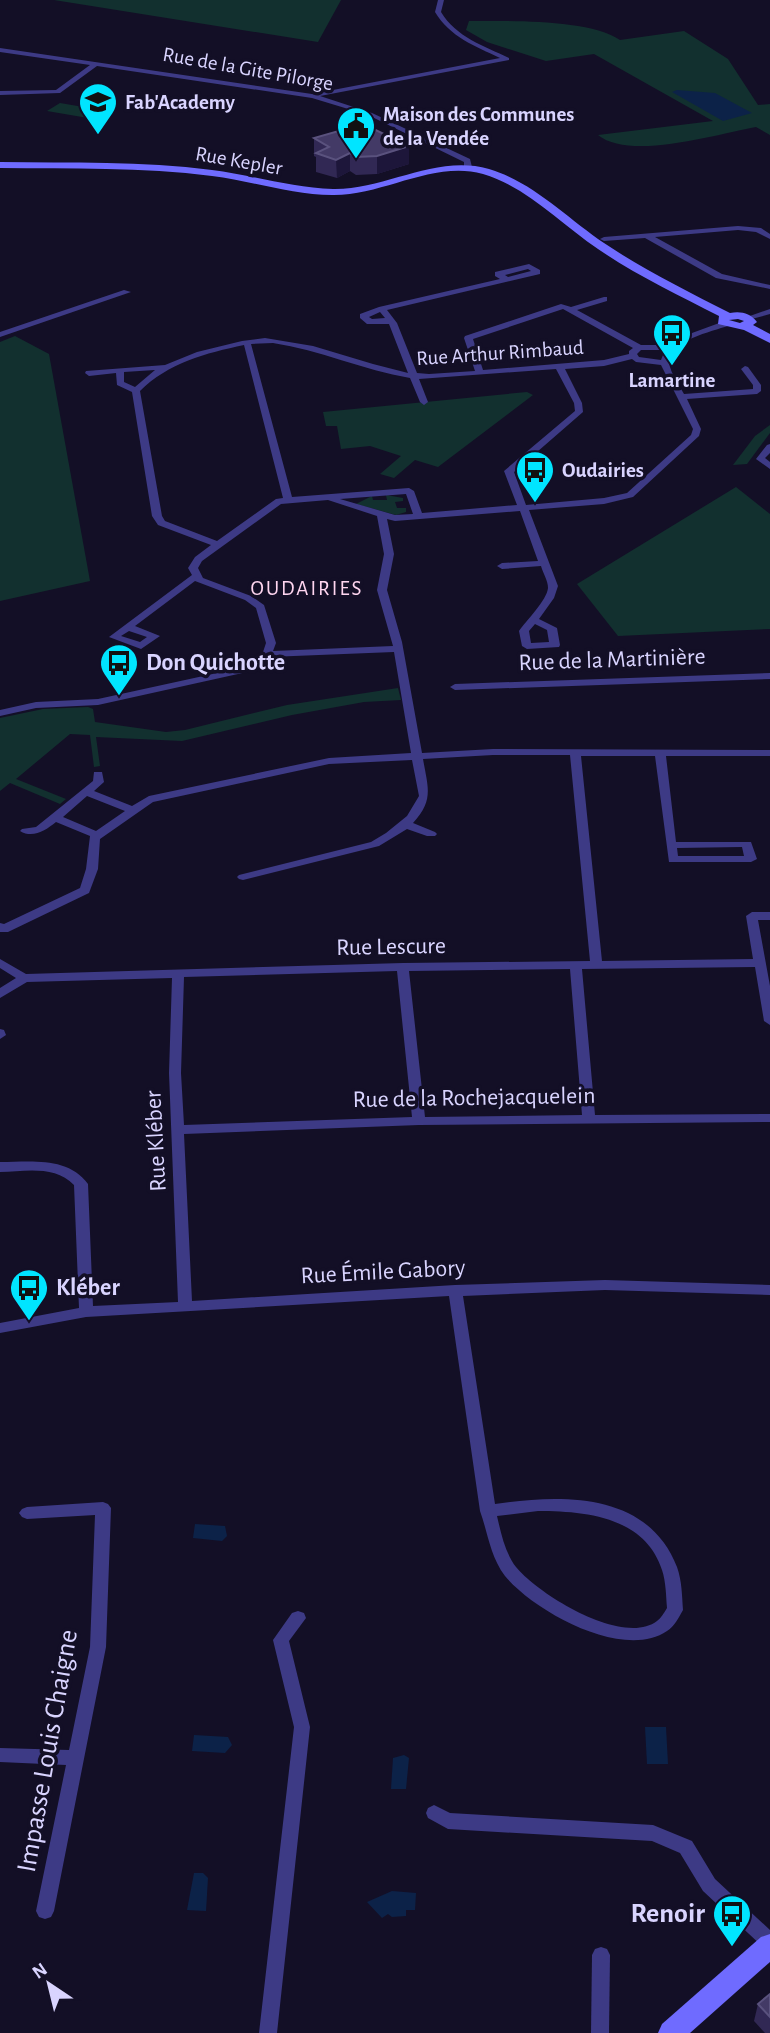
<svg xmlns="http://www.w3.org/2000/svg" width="770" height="2033" viewBox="0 0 770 2033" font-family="'Alegreya Sans',sans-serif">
  <rect width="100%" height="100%" fill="#130f26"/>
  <g fill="#12302f">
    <polygon points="54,0 341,0 318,42"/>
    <path d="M 469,21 C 509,21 589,19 620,40 L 684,31 L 728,59 L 758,105 L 770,104 L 770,135 L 756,127 C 717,134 630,161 598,135 L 713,121 L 594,54 L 546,61 L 487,42 L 466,30 Z"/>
    <polygon points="60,103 101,110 88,118 47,111"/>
    <polygon points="15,336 49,354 90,581 0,601 0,342"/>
    <polygon points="527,392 533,395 438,467 415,460 394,478 380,474 401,456 370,446 341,449 337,426 326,426 323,412"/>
    <polygon points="770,425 770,433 747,464 733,465 755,436"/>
    <polygon points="736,487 770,514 770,629 618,636 577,584"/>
    <polygon points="386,495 403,498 403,501 395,502 397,508 406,508 406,512 396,515 356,504 372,496 373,500 387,500"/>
    <polygon points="398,688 401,700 364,702 292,715 182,741 96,737 100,766 94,767 90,735 70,734 16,779 66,799 60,804 10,783 0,791 0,718 43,709 88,707 93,709 95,722 166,732 185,730 287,705"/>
  </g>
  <g fill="#0c2248">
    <polygon points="677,90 715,93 752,113 723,121 672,92"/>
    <polygon points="195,1524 225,1526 227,1536 222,1541 193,1538"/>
    <polygon points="645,1727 666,1727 668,1764 647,1764"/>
    <polygon points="194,1735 228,1737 232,1745 225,1753 192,1751"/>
    <polygon points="404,1755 409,1758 406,1789 391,1789 393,1758"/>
    <polygon points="194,1873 203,1873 208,1878 206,1911 187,1910"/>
    <polygon points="392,1891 416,1893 415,1910 406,1910 406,1916 392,1917 388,1914 382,1918 367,1902"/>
  </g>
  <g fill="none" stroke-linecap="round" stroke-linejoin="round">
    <g fill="#3d3a85" fill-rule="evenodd">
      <path d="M 438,0 L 444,0 L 441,12 C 456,37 484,46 509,58 L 509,60 L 320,96 L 372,113 L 470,159 L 472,167 L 468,169 L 464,167 L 464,162 L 368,115 L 312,98 L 97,66 L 60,93 L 0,95 L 0,91 L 56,90 L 90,65 L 0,52 L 0,48 L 312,94 L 500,58 C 475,46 450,37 435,12 Z"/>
      <polygon points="738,226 761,228 770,234 770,239 756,232 738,230 655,237 722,274 770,285 770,289 716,278 645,238 604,241 600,239 604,237"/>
      <path d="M 529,264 L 540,270 L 540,274 L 387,310 L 397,323 L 417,373 L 429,374 L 475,371 L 464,338 L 465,336 L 561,304 L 571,307 L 604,297 L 607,297 L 607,301 L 577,310 L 641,345 L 670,345 L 692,333 L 722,322 L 728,322 L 728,326 C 712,331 667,342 669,363 C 671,374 679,385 684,394 L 753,389 L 753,385 L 741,369 L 745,366 L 748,367 L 761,385 L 761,391 L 757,394 L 687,399 L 701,429 L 699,436 L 633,497 L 604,504 L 529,510 L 558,586 L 554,598 L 539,619 L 557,628 L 560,645 L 559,647 L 527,649 L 522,646 L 519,631 C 526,621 547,600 548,588 C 548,581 543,573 541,566 L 502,569 L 497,566 L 502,563 L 538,561 L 520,511 L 395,521 L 387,519 L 394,554 L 387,590 L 402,642 L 422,753 L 493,749 L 770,750 L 770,756 L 666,756 L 676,842 L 751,842 L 757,859 L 751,862 L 669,862 L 655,756 L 581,756 L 602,961 L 753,959 L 746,916 L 752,912 L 770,912 L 770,920 L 758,920 L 770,986 L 770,1025 L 764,1021 L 755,967 L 582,969 L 595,1115 L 770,1114 L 770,1122 L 419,1125 L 184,1134 L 192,1301 L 455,1285 L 605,1280 L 770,1285 L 770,1295 L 605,1290 L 463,1296 L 495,1504 C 563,1494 648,1492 677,1567 C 682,1581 682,1596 683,1610 C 679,1617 674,1627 667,1631 C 623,1661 534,1611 505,1576 C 490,1556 488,1533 480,1511 L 449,1296 L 86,1317 L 0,1333 L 0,1323 L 79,1308 L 74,1185 C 55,1165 26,1171 0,1172 L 0,1162 C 30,1162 68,1156 88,1184 L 93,1306 L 178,1302 L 169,1073 L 172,978 L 27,982 L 0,998 L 0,988 L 16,978 L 0,968 L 0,959 L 26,974 L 403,963 L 590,961 L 570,755 L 493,755 L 423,759 C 428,788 434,800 413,823 L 435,832 L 437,834 L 435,836 L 427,836 L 407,829 L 379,846 L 243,880 L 239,879 L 237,877 L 239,875 L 371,842 L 386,833 L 407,816 L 419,796 L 412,760 L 329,764 L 153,802 L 100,839 L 98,869 L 89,893 L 8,932 L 0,932 L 0,923 L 4,924 L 80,888 L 86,869 L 90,836 L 56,822 C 46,830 33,839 20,831 L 22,829 L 36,827 L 93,781 L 94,772 L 102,772 L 104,782 L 94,791 L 132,806 L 149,796 L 329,758 L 411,753 L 394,652 L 269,657 L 247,672 L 98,705 L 36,708 L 0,716 L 0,710 L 36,702 L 98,699 L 240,668 L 263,652 L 266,643 L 256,608 L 245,600 L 195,581 L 135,626 L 160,636 L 141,649 L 109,637 L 192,575 L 188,568 L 195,557 L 211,545 L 158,525 L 152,516 L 132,392 L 117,385 L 116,373 L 89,376 L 85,373 L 86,371 L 165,365 L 197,352 L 242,341 L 265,338 L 313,346 L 373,364 L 408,373 L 389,324 L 367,324 L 360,318 L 360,314 L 379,307 L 500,279 L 495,276 L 495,272 ZM 528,269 L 531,271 L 508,277 L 505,275 ZM 563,309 L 633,348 L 629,351 L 629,354 L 604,360 L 483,370 L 473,339 ZM 380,312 L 385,318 L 372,319 L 369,317 ZM 273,343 C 320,350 363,370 410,378 L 420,402 L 424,405 L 428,402 L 419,379 L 556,369 L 574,403 L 575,411 L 504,471 L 517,505 L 422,513 L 414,491 L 409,488 L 292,497 L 251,344 ZM 244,345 L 283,498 L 276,499 L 217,541 L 165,521 L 162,516 L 140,391 C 168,363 206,353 244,345 ZM 641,350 L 665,350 L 661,360 L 639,357 L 637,354 ZM 632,359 L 636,362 L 661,365 L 693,429 L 691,435 L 627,493 L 604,498 L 526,505 L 514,472 L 583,412 L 582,403 L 565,369 L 604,366 ZM 155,370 L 135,387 L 124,382 L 124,372 ZM 406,494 L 413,514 L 395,515 L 340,499 ZM 328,500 L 377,516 L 384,554 L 377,590 L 393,646 L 273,651 L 276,643 L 264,605 L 251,596 L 203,578 L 198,568 L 202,561 L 281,504 ZM 535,624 L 547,630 L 549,642 L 531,643 L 529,631 ZM 129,631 L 147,637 L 140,642 L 121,636 ZM 87,796 L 125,811 L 96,831 L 63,817 ZM 742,847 L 744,856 L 678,856 L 677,848 ZM 570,969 L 582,1115 L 425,1117 L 409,971 ZM 397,971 L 412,1117 L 184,1125 L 181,1073 L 184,977 ZM 538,1511 C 586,1511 645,1517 662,1570 C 666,1582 666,1596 667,1608 C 664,1613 661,1618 657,1621 C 623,1647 538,1594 516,1567 C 505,1553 501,1533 497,1516 Z"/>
      <polygon points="124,290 131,292 0,337 0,332"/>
      <polygon points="770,309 770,314 748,320 744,318"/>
      <polygon points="770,444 770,453 765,458 770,462 770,469 756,459 767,445"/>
      <polygon points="770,673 770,679 455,690 450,687 455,684"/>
      <polygon points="0,1029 4,1030 6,1035 0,1039"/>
      <polygon points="103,1502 108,1504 111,1508 106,1647 54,1911 51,1917 45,1919 39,1917 36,1911 66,1765 0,1762 0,1748 69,1750 90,1647 95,1515 27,1519 22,1517 19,1513 22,1509 27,1507"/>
      <polygon points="298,1611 304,1613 306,1618 289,1641 310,1727 277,2033 259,2033 294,1727 273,1640 292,1613"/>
      <polygon points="434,1805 450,1813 653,1825 692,1841 715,1879 770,1930 770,1950 764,1948 703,1891 680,1853 652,1841 448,1829 428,1818 426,1813 428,1808"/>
      <polygon points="601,1947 607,1949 610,1955 609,2033 591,2033 592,1955 595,1949"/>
    </g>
    <g fill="#6f6bff" fill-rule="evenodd">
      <path d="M 0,162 C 71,163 142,161 212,170 C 252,175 292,188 333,189 C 386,190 435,154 489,169 C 533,182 567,218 604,243 C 644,270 687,291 730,313 C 741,311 750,313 757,322 L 753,325 L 770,334 L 770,343 L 744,330 L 718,324 L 719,316 C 678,295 636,275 598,249 C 561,224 527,187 483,174 C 433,160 383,196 332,195 C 292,195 252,181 212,176 C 142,167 71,169 0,168 ZM 738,319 L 744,321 L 740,323 L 729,320 Z"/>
      <polygon points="770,1934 770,1962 690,2033 658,2033 662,2024 761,1937"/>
    </g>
  </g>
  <g fill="#312854">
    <polygon points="314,138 409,164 377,174 356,175 350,171 337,178 316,172 316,157 314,156"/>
    <polygon points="770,1994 770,2033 765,2033 754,2021 758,2004"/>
  </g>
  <g fill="#1d163a">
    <polygon points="409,146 409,164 377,174 377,156"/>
    <polygon points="350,153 350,171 337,178 336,160"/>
  </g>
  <g fill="#433a66" stroke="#5a527e" stroke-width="2">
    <polygon points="363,124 409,146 377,156 356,157 350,153 336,160 316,153 329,147 314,138"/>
    <polygon points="770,1994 770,2017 758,2004"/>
  </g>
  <defs>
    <symbol id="school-pin" viewBox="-11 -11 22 30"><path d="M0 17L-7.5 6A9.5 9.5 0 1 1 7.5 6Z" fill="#00e5ff" stroke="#130f26"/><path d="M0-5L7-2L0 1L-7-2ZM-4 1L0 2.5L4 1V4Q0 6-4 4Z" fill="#111"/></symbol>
    <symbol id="civic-pin" viewBox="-11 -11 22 30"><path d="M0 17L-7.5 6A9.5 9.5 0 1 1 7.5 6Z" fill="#00e5ff" stroke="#130f26"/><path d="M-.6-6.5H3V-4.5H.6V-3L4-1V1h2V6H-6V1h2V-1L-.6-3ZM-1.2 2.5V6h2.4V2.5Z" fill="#111"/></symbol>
    <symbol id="bus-pin" viewBox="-11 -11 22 30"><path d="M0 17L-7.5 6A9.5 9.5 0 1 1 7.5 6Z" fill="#00e5ff" stroke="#130f26"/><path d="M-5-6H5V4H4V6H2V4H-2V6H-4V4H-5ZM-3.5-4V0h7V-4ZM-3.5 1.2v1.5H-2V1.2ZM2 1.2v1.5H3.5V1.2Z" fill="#111"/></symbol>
  </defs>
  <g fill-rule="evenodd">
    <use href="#school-pin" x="76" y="80" width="44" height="60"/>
    <use href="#civic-pin" x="334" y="104" width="44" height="60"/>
    <use href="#bus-pin" x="650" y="311" width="44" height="60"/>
    <use href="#bus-pin" x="513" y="448" width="44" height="60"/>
    <use href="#bus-pin" x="97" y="641" width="44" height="60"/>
    <use href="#bus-pin" x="7" y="1266" width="44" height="60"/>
    <use href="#bus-pin" x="710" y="1892" width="44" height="60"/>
  </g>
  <g text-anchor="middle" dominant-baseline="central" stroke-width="7" stroke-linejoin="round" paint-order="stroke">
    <g font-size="21" fill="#d9d4ff" stroke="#130f26">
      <text transform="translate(248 69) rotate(10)">Rue de la Gite Pilorge</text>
      <text transform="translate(239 161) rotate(10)">Rue Kepler</text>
      <text transform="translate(500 353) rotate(-4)">Rue Arthur Rimbaud</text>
    </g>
    <g font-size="21" font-weight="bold" fill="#d9d4ff" stroke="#130f26" text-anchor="start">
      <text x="125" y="102">Fab'Academy</text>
      <text x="383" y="114">Maison des Communes<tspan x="383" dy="24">de la Vendée</tspan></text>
      <text x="672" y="380" text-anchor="middle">Lamartine</text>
      <text x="562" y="470">Oudairies</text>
    </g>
    <g font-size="21" letter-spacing="2" fill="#ffd6f0" stroke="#130f26">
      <text x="307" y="588">OUDAIRIES</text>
    </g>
    <g font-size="24" fill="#d9d4ff" stroke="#130f26">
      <text transform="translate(612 660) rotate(-2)">Rue de la Martinière</text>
      <text transform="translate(391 947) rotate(-1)">Rue Lescure</text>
      <text transform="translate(474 1098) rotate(-1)">Rue de la Rochejacquelein</text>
      <text transform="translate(156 1141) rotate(-93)">Rue Kléber</text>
      <text transform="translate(383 1272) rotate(-3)">Rue Émile Gabory</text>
    </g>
    <g font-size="24" font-weight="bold" fill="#d9d4ff" stroke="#130f26" text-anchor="start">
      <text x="146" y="663">Don Quichotte</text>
      <text x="56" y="1288">Kléber</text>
    </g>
    <g font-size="28" fill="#d9d4ff" stroke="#130f26">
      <text transform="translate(48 1751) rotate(-80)">Impasse Louis Chaigne</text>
    </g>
    <g font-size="28" font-weight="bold" fill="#d9d4ff" stroke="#130f26" text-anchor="end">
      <text x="705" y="1914">Renoir</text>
    </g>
  </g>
  <g transform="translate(49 1984) rotate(325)" stroke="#130f26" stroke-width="5" paint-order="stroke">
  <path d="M0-5L12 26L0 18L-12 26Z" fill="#d9d4ff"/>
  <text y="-10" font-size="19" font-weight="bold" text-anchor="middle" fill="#d9d4ff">N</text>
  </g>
</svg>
